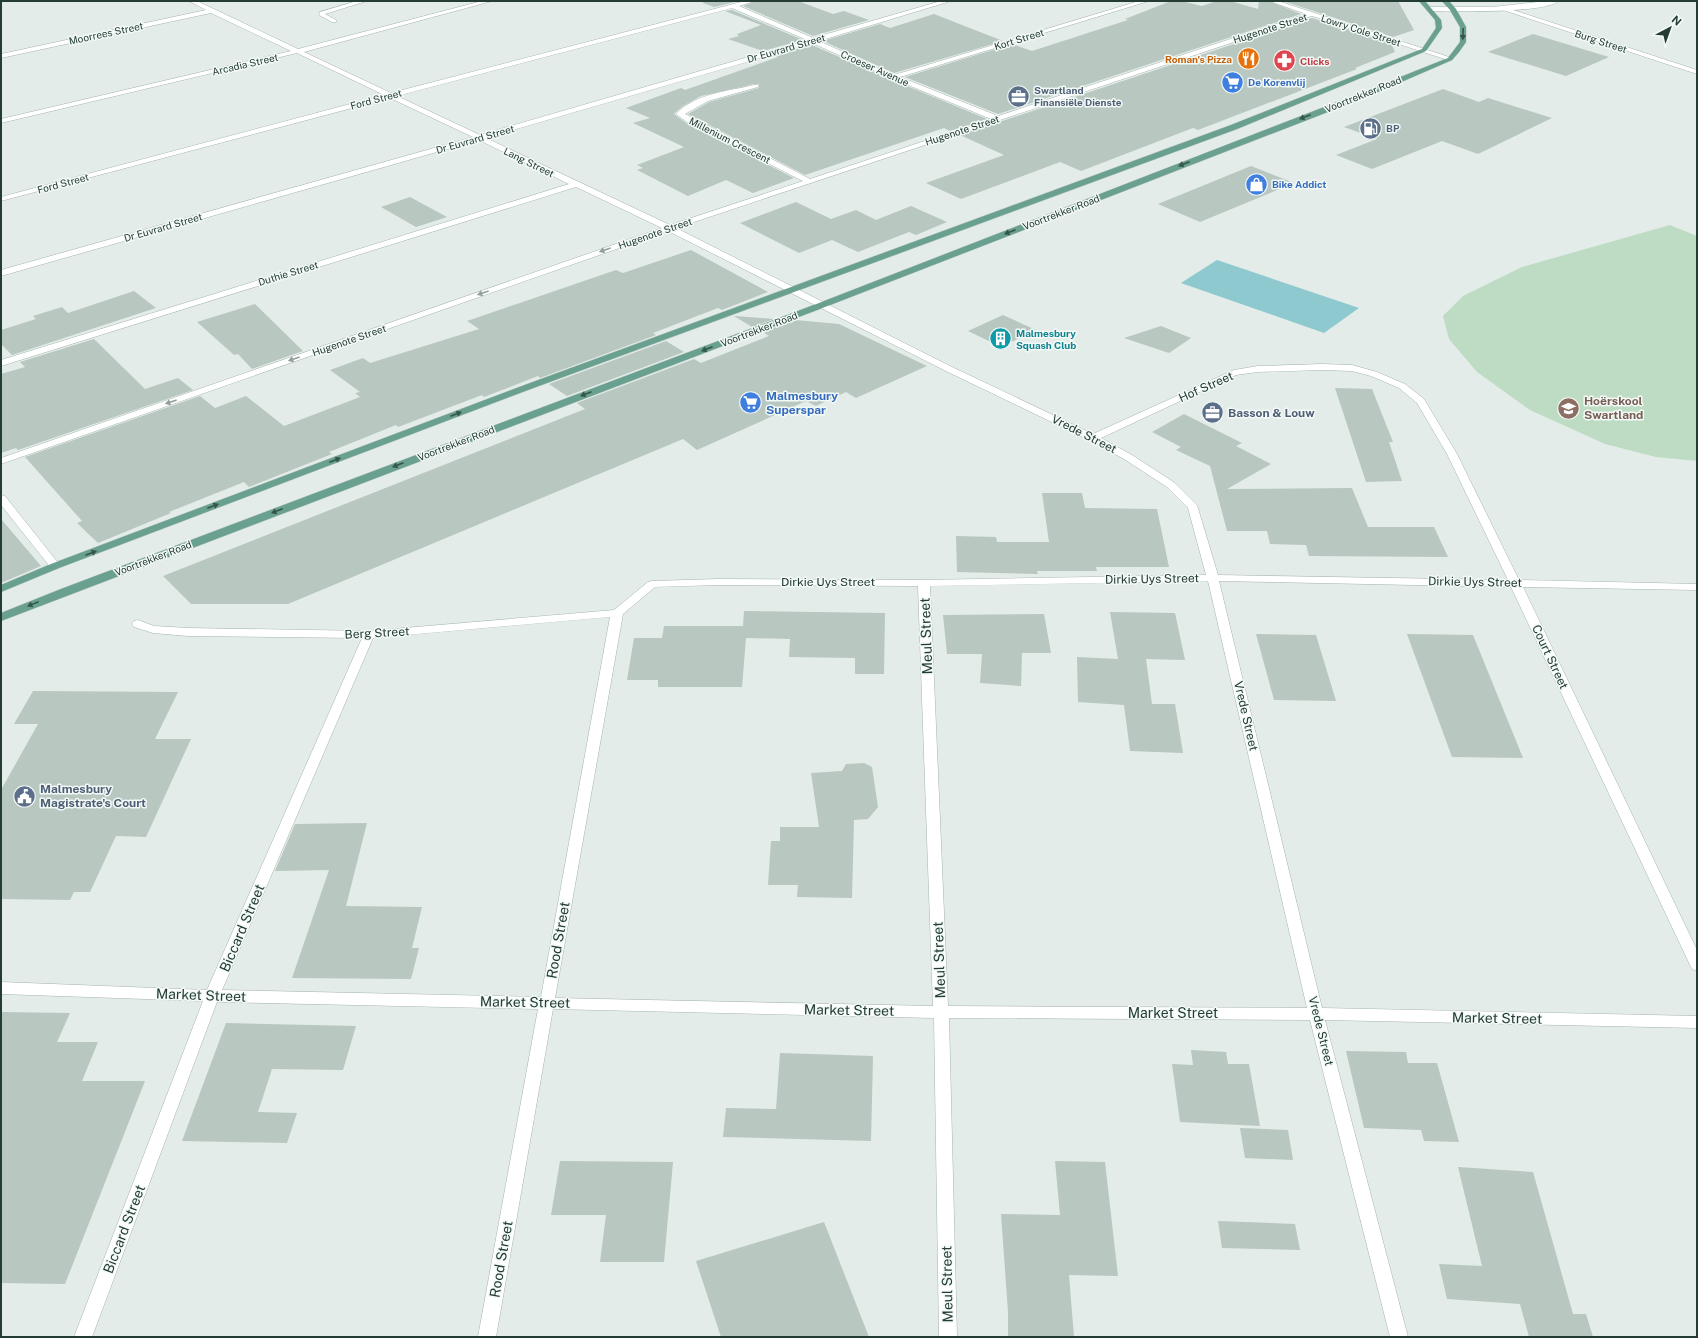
<svg xmlns="http://www.w3.org/2000/svg" width="1698" height="1338" viewBox="0 0 1698 1338" font-family="'Public Sans',sans-serif">
  <rect width="100%" height="100%" fill="#e3ece8"/>
  <polygon fill="#bddcc3" points="1670,225 1697,236 1697,461 1656,457 1605,444 1530,410 1477,372 1449,339 1443,316 1463,296 1522,267"/>
  <polygon fill="#8dc9cf" points="1217,260 1359,308 1324,333 1181,283"/>
  <g fill="#b8c7c0">
    <polygon points="704,1 739,1 714,7 703,3"/>
    <polygon points="756,1 798,1 833,14 844,11 869,20 813,36 743,6"/>
    <polygon points="1171,1 1181,1 1202,6 1217,1 1230,1 1258,9 1259,1 1268,1 1301,14 998,114 905,77 1012,44 1032,51 1128,20 1125,19"/>
    <polygon points="1283,1 1398,1 1414,30 1393,37"/>
    <polygon points="732,10 803,40 763,51 728,39 739,36 737,34 761,25 725,11"/>
    <polygon points="934,14 1003,41 894,73 823,41 880,24 890,28"/>
    <polygon points="1312,18 1391,43 1395,52 1355,68 1357,69 1198,130 1193,128 1081,171 1060,162 961,199 926,183 1004,155 960,135"/>
    <polygon points="1533,34 1609,57 1566,76 1488,52"/>
    <polygon points="812,45 890,79 987,119 950,131 944,128 805,175 688,114 709,102 759,88 759,84 754,84 701,96 683,106 674,114 686,123 794,178 753,193 726,180 688,196 637,170 643,168 637,165 684,147 633,123 650,118 626,108 681,88 685,90 778,57 775,55"/>
    <polygon points="1443,89 1479,102 1488,98 1552,118 1478,154 1442,141 1372,169 1336,155 1377,139 1344,127"/>
    <polygon points="1251,166 1294,183 1200,222 1158,204"/>
    <polygon points="410,197 447,217 416,227 381,207"/>
    <polygon points="796,202 831,219 856,210 876,220 911,206 947,222 916,235 909,232 858,252 832,240 799,253 740,223"/>
    <polygon points="691,250 768,292 722,310 718,308 653,333 656,335 540,378 538,376 484,397 482,395 398,427 396,425 329,452 332,454 249,487 244,482 169,512 171,513 98,543 77,523 82,521 25,457 200,396 215,408 246,396 284,426 360,397 355,393 360,392 330,370 363,358 370,363 479,329 467,321 616,270 623,273"/>
    <polygon points="134,291 156,308 12,355 1,344 1,330 36,319 33,316 62,307 68,313"/>
    <polygon points="255,304 303,351 252,369 238,354 234,355 197,322"/>
    <polygon points="1003,315 1036,330 1001,347 968,331"/>
    <polygon points="734,316 735,316 774,319 752,327"/>
    <polygon points="795,320 839,324 927,366 856,398 846,392 816,406 806,401 697,450 683,439 288,604 191,604 163,576 585,409 577,403 694,359 701,363 769,336 763,332"/>
    <polygon points="1161,326 1191,338 1169,353 1124,338"/>
    <polygon points="94,339 145,389 178,378 193,390 18,450 16,448 1,453 1,374 25,367 20,362"/>
    <polygon points="666,341 684,352 567,396 549,384"/>
    <polygon points="1335,388 1372,389 1393,442 1389,442 1402,481 1366,482"/>
    <polygon points="1184,414 1242,443 1236,446 1271,464 1227,489 1352,488 1368,527 1434,527 1448,557 1309,556 1306,545 1270,544 1267,531 1227,531 1210,466 1176,450 1181,447 1152,432"/>
    <polygon points="1042,493 1082,493 1085,508 1157,509 1169,567 1096,567 1097,571 1037,571 1038,574 957,572 956,536 996,537 997,542 1049,542"/>
    <polygon points="1,519 41,566 1,583"/>
    <polygon points="744,611 885,613 884,674 855,674 855,658 789,657 790,639 746,638 742,687 658,687 658,680 627,680 634,638 662,638 664,626 743,626"/>
    <polygon points="1110,612 1175,613 1185,660 1146,659 1152,704 1175,704 1183,753 1130,751 1124,705 1078,702 1077,657 1118,659"/>
    <polygon points="1044,614 1051,653 1022,653 1021,686 980,683 982,654 947,654 943,615"/>
    <polygon points="1256,634 1316,635 1336,701 1274,700"/>
    <polygon points="1407,634 1473,635 1523,758 1452,757"/>
    <polygon points="33,691 178,692 155,739 191,739 146,837 116,836 90,892 74,892 70,900 1,899 1,790 38,724 14,724"/>
    <polygon points="864,763 872,767 878,807 868,819 854,820 852,898 797,897 798,885 768,885 771,841 780,841 780,827 819,827 811,773 842,771 846,764"/>
    <polygon points="367,823 346,906 422,907 412,948 419,948 411,979 292,978 329,870 275,871 295,824"/>
    <polygon points="1,1012 70,1013 57,1042 98,1042 82,1081 145,1081 65,1284 1,1283"/>
    <polygon points="226,1023 356,1026 343,1070 272,1069 258,1112 297,1113 287,1143 182,1141"/>
    <polygon points="1191,1050 1226,1052 1228,1064 1249,1064 1260,1126 1180,1122 1172,1064 1193,1065"/>
    <polygon points="1346,1051 1406,1052 1408,1063 1437,1063 1459,1142 1424,1141 1421,1130 1364,1128"/>
    <polygon points="780,1053 873,1056 871,1141 723,1137 726,1108 776,1109"/>
    <polygon points="1240,1128 1288,1130 1293,1160 1245,1158"/>
    <polygon points="560,1161 673,1162 664,1262 600,1262 606,1215 551,1215"/>
    <polygon points="1055,1161 1105,1162 1118,1276 1069,1275 1074,1337 1008,1337 1008,1312 1001,1214 1060,1215"/>
    <polygon points="1458,1167 1533,1172 1573,1314 1586,1314 1593,1337 1529,1337 1520,1304 1447,1299 1439,1264 1482,1266"/>
    <polygon points="1218,1221 1295,1224 1300,1250 1222,1248"/>
    <polygon points="824,1222 869,1337 721,1337 696,1261"/>
  </g>
  <g fill="none" stroke-linecap="round" stroke-linejoin="round">
    <defs>
      <g id="street">
        <path d="M 189,1 L 197,1 L 298,49 L 482,1 L 492,1 L 304,52 L 391,93 L 745,1 L 755,1 L 739,6 L 813,38 L 941,1 L 951,1 L 819,41 L 894,75 L 1139,1 L 1149,1 L 900,77 L 998,116 L 1306,14 L 1269,1 L 1278,1 L 1452,58 L 1452,60 L 1448,60 L 1312,16 L 676,228 L 952,367 L 1093,434 L 1234,370 L 1258,366 L 1322,364 L 1352,365 L 1377,372 L 1405,384 L 1424,399 L 1457,454 L 1519,580 L 1697,584 L 1697,590 L 1523,587 L 1697,950 L 1697,971 L 1692,969 L 1690,965 L 1511,587 L 1219,581 L 1322,1008 L 1697,1016 L 1697,1028 L 1325,1020 L 1408,1337 L 1390,1337 L 1310,1020 L 949,1018 L 957,1337 L 939,1337 L 934,1018 L 553,1009 L 496,1337 L 478,1337 L 538,1009 L 217,1002 L 92,1337 L 74,1337 L 203,1001 L 1,994 L 1,982 L 207,990 L 362,638 L 188,636 L 153,633 L 134,627 L 132,624 L 134,621 L 138,620 L 154,626 L 188,628 L 369,631 L 614,610 L 648,582 L 652,581 L 719,579 L 924,580 L 1206,575 L 1188,508 L 1167,487 L 1124,459 L 1089,440 L 946,371 L 668,231 L 1,464 L 1,458 L 662,228 L 576,187 L 1,366 L 1,360 L 569,184 L 479,140 L 1,276 L 1,270 L 473,137 L 390,98 L 1,201 L 1,197 L 384,95 L 297,53 L 1,123 L 1,119 L 291,51 L 211,13 L 1,58 L 1,54 L 206,10 ZM 732,8 L 807,40 L 480,135 L 397,96 ZM 812,43 L 891,78 L 991,119 L 810,179 L 685,114 L 708,101 L 758,87 L 758,85 L 754,85 C 729,91 694,94 676,114 L 687,122 L 803,181 L 670,225 L 486,138 ZM 1322,370 L 1352,371 L 1371,376 L 1399,388 L 1417,403 L 1447,454 L 1508,580 L 1218,575 L 1197,505 L 1175,483 L 1132,455 L 1101,438 L 1236,375 L 1258,372 ZM 1208,581 L 1307,1008 L 948,1006 L 930,586 ZM 719,585 L 918,586 L 933,1006 L 555,998 L 623,614 L 655,587 ZM 610,617 L 541,997 L 222,990 L 373,638 Z"/>
        <polygon points="357,1 367,1 325,14 336,20 336,22 332,22 319,15 320,12"/>
        <polygon points="1503,8 1507,8 1697,70 1697,74 1503,10"/>
        <polygon points="1,495 5,496 59,564 61,566 59,568 51,568 1,505"/>
      </g>
      <path id="secondary" d="M 1547,1 L 1559,1 C 1542,14 1454,11 1429,11 L 1426,9 L 1429,7 L 1493,7 Z"/>
      <g id="primary">
        <polygon points="1419,1 1425,1 1441,20 1442,28 1426,51 1237,129 528,390 59,568 1,592 1,585 51,564 522,386 1231,125 1422,49 1436,28 1435,20"/>
        <polygon points="1442,1 1449,1 1456,9 1466,27 1466,42 1459,52 1452,60 1369,96 825,307 1,621 1,613 61,589 819,303 1363,92 1448,58 1460,42 1460,27 1450,10"/>
      </g>
    </defs>
    <use href="#street" stroke="#a6b4ae" stroke-width="1"/>
    <use href="#secondary" stroke="#a2b8af" stroke-width="1"/>
    <use href="#primary" stroke="#c1c9c6" stroke-width="1"/>
    <use href="#street" fill="#fff" fill-rule="evenodd"/>
    <use href="#secondary" fill="#fff" fill-rule="evenodd"/>
    <use href="#primary" fill="#69a08f" fill-rule="evenodd"/>
  </g>
  <defs><path id="oneway-solid" d="M-6-.8H1V-3.2L6.5 0L1 3.2V.8H-6Z"/></defs>
  <g fill="#34564b">
    <use href="#oneway-solid" transform="translate(1463 34) rotate(92)"/>
    <use href="#oneway-solid" transform="translate(1305 117) rotate(159)"/>
    <use href="#oneway-solid" transform="translate(1184 164) rotate(159)"/>
    <use href="#oneway-solid" transform="translate(1010 232) rotate(159)"/>
    <use href="#oneway-solid" transform="translate(707 349) rotate(159)"/>
    <use href="#oneway-solid" transform="translate(586 394) rotate(159)"/>
    <use href="#oneway-solid" transform="translate(456 414) rotate(-21)"/>
    <use href="#oneway-solid" transform="translate(335 460) rotate(-21)"/>
    <use href="#oneway-solid" transform="translate(398 465) rotate(159)"/>
    <use href="#oneway-solid" transform="translate(213 506) rotate(-21)"/>
    <use href="#oneway-solid" transform="translate(277 511) rotate(159)"/>
    <use href="#oneway-solid" transform="translate(91 553) rotate(-21)"/>
    <use href="#oneway-solid" transform="translate(33 604) rotate(158)"/>
  </g>
  <g fill="#919e9a">
    <use href="#oneway-solid" transform="translate(605 250) rotate(161)"/>
    <use href="#oneway-solid" transform="translate(483 293) rotate(161)"/>
    <use href="#oneway-solid" transform="translate(294 359) rotate(161)"/>
    <use href="#oneway-solid" transform="translate(171 402) rotate(161)"/>
  </g>
  <defs>
    <symbol id="restaurant-disc" viewBox="-11 -11 22 22"><circle r="9.5" fill="#e8710a" stroke="#f3f9f6"/><path d="M-5-6h1v4h1v-4h1v4h1v-4h1v5L-1.5 .5V6h-2V.5L-5-1ZM5-6V6H3V1.5H1.5Q1.5-4 5-6Z" fill="#fff"/></symbol>
    <symbol id="pharmacy-disc" viewBox="-11 -11 22 22"><circle r="9.5" fill="#e0444e" stroke="#f3f9f6"/><path d="M-2-6h4v4h4v4h-4v4h-4v-4h-4v-4h4Z" fill="#fff"/></symbol>
    <symbol id="supermarket-disc" viewBox="-11 -11 22 22"><circle r="9.5" fill="#3f7fe0" stroke="#f3f9f6"/><path d="M-6-5.5h2.5l.6 2H6L4.5 2H-2.5L-4.4-4H-6ZM-1.5 3.2a1.3 1.3 0 1 0 .1 0ZM3 3.2a1.3 1.3 0 1 0 .1 0Z" fill="#fff"/></symbol>
    <symbol id="office-disc" viewBox="-11 -11 22 22"><circle r="9.5" fill="#5c6f8a" stroke="#f3f9f6"/><path d="M-6-3h4V-5.5h4V-3h4V5H-6ZM-1-4.5V-3h2v-1.5ZM-6 0V1H6V0Z" fill="#fff"/></symbol>
    <symbol id="fuel-disc" viewBox="-11 -11 22 22"><circle r="9.5" fill="#5c6f8a" stroke="#f3f9f6"/><path d="M-5.5-6h7V0h2V4h1.3V-2.5L3-4.5l.8-.8L6-3V5H2.5V1h-1V6h-7ZM-4.2-4.7v3.2H.2V-4.7Z" fill="#fff"/></symbol>
    <symbol id="shop-disc" viewBox="-11 -11 22 22"><circle r="9.5" fill="#3f7fe0" stroke="#f3f9f6"/><path d="M-5-2.5h2.3a2.7 3.5 0 0 1 5.4 0H5L5.5 6h-11ZM-1.5-2.5h3a1.5 2.3 0 0 0-3 0Z" fill="#fff"/></symbol>
    <symbol id="building-disc" viewBox="-11 -11 22 22"><circle r="9.5" fill="#0f9aa8" stroke="#f3f9f6"/><path d="M-4-6H4V6H1V3H-1V6H-4ZM-2.5-4.3h1.7v1.8h-1.7ZM.8-4.3h1.7v1.8H.8ZM-2.5-1h1.7V.8h-1.7ZM.8-1h1.7V.8H.8Z" fill="#fff"/></symbol>
    <symbol id="school-disc" viewBox="-11 -11 22 22"><circle r="9.5" fill="#8d6e63" stroke="#f3f9f6"/><path d="M0-5L7-2L0 1L-7-2ZM-4 1L0 2.5L4 1V4Q0 6-4 4Z" fill="#fff"/></symbol>
    <symbol id="civic-disc" viewBox="-11 -11 22 22"><circle r="9.5" fill="#5c6f8a" stroke="#f3f9f6"/><path d="M-.6-6.5H3V-4.5H.6V-3L4-1V1h2V6H-6V1h2V-1L-.6-3ZM-1.2 2.5V6h2.4V2.5Z" fill="#fff"/></symbol>
  </defs>
  <g fill-rule="evenodd">
    <use href="#restaurant-disc" x="1236" y="46" width="25" height="25"/>
    <use href="#pharmacy-disc" x="1272" y="48" width="25" height="25"/>
    <use href="#supermarket-disc" x="1220" y="70" width="25" height="25"/>
    <use href="#office-disc" x="1006" y="84" width="25" height="25"/>
    <use href="#fuel-disc" x="1358" y="116" width="25" height="25"/>
    <use href="#shop-disc" x="1244" y="172" width="25" height="25"/>
    <use href="#building-disc" x="988" y="326" width="25" height="25"/>
    <use href="#supermarket-disc" x="738" y="390" width="25" height="25"/>
    <use href="#school-disc" x="1556" y="396" width="25" height="25"/>
    <use href="#office-disc" x="1200" y="400" width="25" height="25"/>
    <use href="#civic-disc" x="12" y="784" width="25" height="25"/>
  </g>
  <g text-anchor="middle" dominant-baseline="central" stroke-width="3" stroke-linejoin="round" paint-order="stroke">
    <g font-size="10" fill="#233d34" stroke="#f3f9f6">
      <text transform="translate(1270 28) rotate(-18)">Hugenote Street</text>
      <text transform="translate(1361 30) rotate(18)">Lowry Cole Street</text>
      <text transform="translate(106 33) rotate(-12)">Moorrees Street</text>
      <text transform="translate(1019 39) rotate(-17)">Kort Street</text>
      <text transform="translate(1601 41) rotate(18)">Burg Street</text>
      <text transform="translate(786 48) rotate(-16)">Dr Euvrard Street</text>
      <text transform="translate(245 64) rotate(-13)">Arcadia Street</text>
      <text transform="translate(875 68) rotate(24)">Croeser Avenue</text>
      <text transform="translate(1363 94) rotate(-22)">Voortrekker Road</text>
      <text transform="translate(376 99) rotate(-15)">Ford Street</text>
      <text transform="translate(962 130) rotate(-18)">Hugenote Street</text>
      <text transform="translate(475 139) rotate(-16)">Dr Euvrard Street</text>
      <text transform="translate(730 140) rotate(27)">Millenium Crescent</text>
      <text transform="translate(529 162) rotate(26)">Lang Street</text>
      <text transform="translate(63 183) rotate(-15)">Ford Street</text>
      <text transform="translate(1061 212) rotate(-21)">Voortrekker Road</text>
      <text transform="translate(163 227) rotate(-16)">Dr Euvrard Street</text>
      <text transform="translate(655 233) rotate(-19)">Hugenote Street</text>
      <text transform="translate(288 273) rotate(-17)">Duthie Street</text>
      <text transform="translate(759 329) rotate(-21)">Voortrekker Road</text>
      <text transform="translate(349 340) rotate(-19)">Hugenote Street</text>
      <text transform="translate(456 443) rotate(-21)">Voortrekker Road</text>
      <text transform="translate(153 558) rotate(-21)">Voortrekker Road</text>
    </g>
    <g font-size="10" font-weight="bold" fill="#c56008" stroke="#f3f9f6" text-anchor="end">
      <text x="1232" y="59">Roman's Pizza</text>
    </g>
    <g font-size="10" font-weight="bold" fill="#be3a42" stroke="#f3f9f6" text-anchor="start">
      <text x="1300" y="61">Clicks</text>
    </g>
    <g font-size="10" font-weight="bold" fill="#366cbe" stroke="#f3f9f6" text-anchor="start">
      <text x="1248" y="82">De Korenvlij</text>
      <text x="1272" y="184">Bike Addict</text>
    </g>
    <g font-size="10" font-weight="bold" fill="#4e5e75" stroke="#f3f9f6" text-anchor="start">
      <text x="1034" y="90">Swartland<tspan x="1034" dy="12">Finansiële Dienste</tspan></text>
      <text x="1386" y="128">BP</text>
    </g>
    <g font-size="10" font-weight="bold" fill="#0d838f" stroke="#f3f9f6" text-anchor="start">
      <text x="1016" y="333">Malmesbury<tspan x="1016" dy="12">Squash Club</tspan></text>
    </g>
    <g font-size="12" fill="#233d34" stroke="#f3f9f6">
      <text transform="translate(1206 387) rotate(-24)">Hof Street</text>
      <text transform="translate(1084 434) rotate(27)">Vrede Street</text>
      <text transform="translate(1152 579) rotate(-1)">Dirkie Uys Street</text>
      <text x="828" y="582">Dirkie Uys Street</text>
      <text transform="translate(1475 582) rotate(1)">Dirkie Uys Street</text>
      <text transform="translate(377 633) rotate(-3)">Berg Street</text>
      <text transform="translate(1550 657) rotate(65)">Court Street</text>
      <text transform="translate(1246 716) rotate(77)">Vrede Street</text>
      <text transform="translate(1321 1031) rotate(76)">Vrede Street</text>
    </g>
    <g font-size="12" font-weight="bold" fill="#366cbe" stroke="#f3f9f6" text-anchor="start">
      <text x="766" y="396">Malmesbury<tspan x="766" dy="14">Superspar</tspan></text>
    </g>
    <g font-size="12" font-weight="bold" fill="#785e54" stroke="#f3f9f6" text-anchor="start">
      <text x="1584" y="401">Hoërskool<tspan x="1584" dy="14">Swartland</tspan></text>
    </g>
    <g font-size="12" font-weight="bold" fill="#4e5e75" stroke="#f3f9f6" text-anchor="start">
      <text x="1228" y="413">Basson &amp; Louw</text>
      <text x="40" y="789">Malmesbury<tspan x="40" dy="14">Magistrate's Court</tspan></text>
    </g>
    <g font-size="14" fill="#233d34" stroke="#f3f9f6">
      <text transform="translate(926 636) rotate(-92)">Meul Street</text>
      <text transform="translate(242 928) rotate(-67)">Biccard Street</text>
      <text transform="translate(558 940) rotate(-80)">Rood Street</text>
      <text transform="translate(939 960) rotate(-92)">Meul Street</text>
      <text transform="translate(201 995) rotate(2)">Market Street</text>
      <text transform="translate(525 1002) rotate(1)">Market Street</text>
      <text transform="translate(849 1010) rotate(1)">Market Street</text>
      <text x="1173" y="1013">Market Street</text>
      <text transform="translate(1497 1018) rotate(1)">Market Street</text>
      <text transform="translate(124 1229) rotate(-69)">Biccard Street</text>
      <text transform="translate(501 1259) rotate(-80)">Rood Street</text>
      <text transform="translate(947 1284) rotate(-91)">Meul Street</text>
    </g>
  </g>
  <rect width="1698" height="1338" fill="none" stroke="#233d34" stroke-width="4"/>
  <g transform="translate(1670 28) rotate(41)" stroke="#f3f9f6" stroke-width="3" paint-order="stroke">
  <path d="M0-3L7 15L0 10L-7 15Z" fill="#233d34"/>
  <text y="-6" font-size="11" font-weight="bold" text-anchor="middle" fill="#233d34">N</text>
  </g>
</svg>
